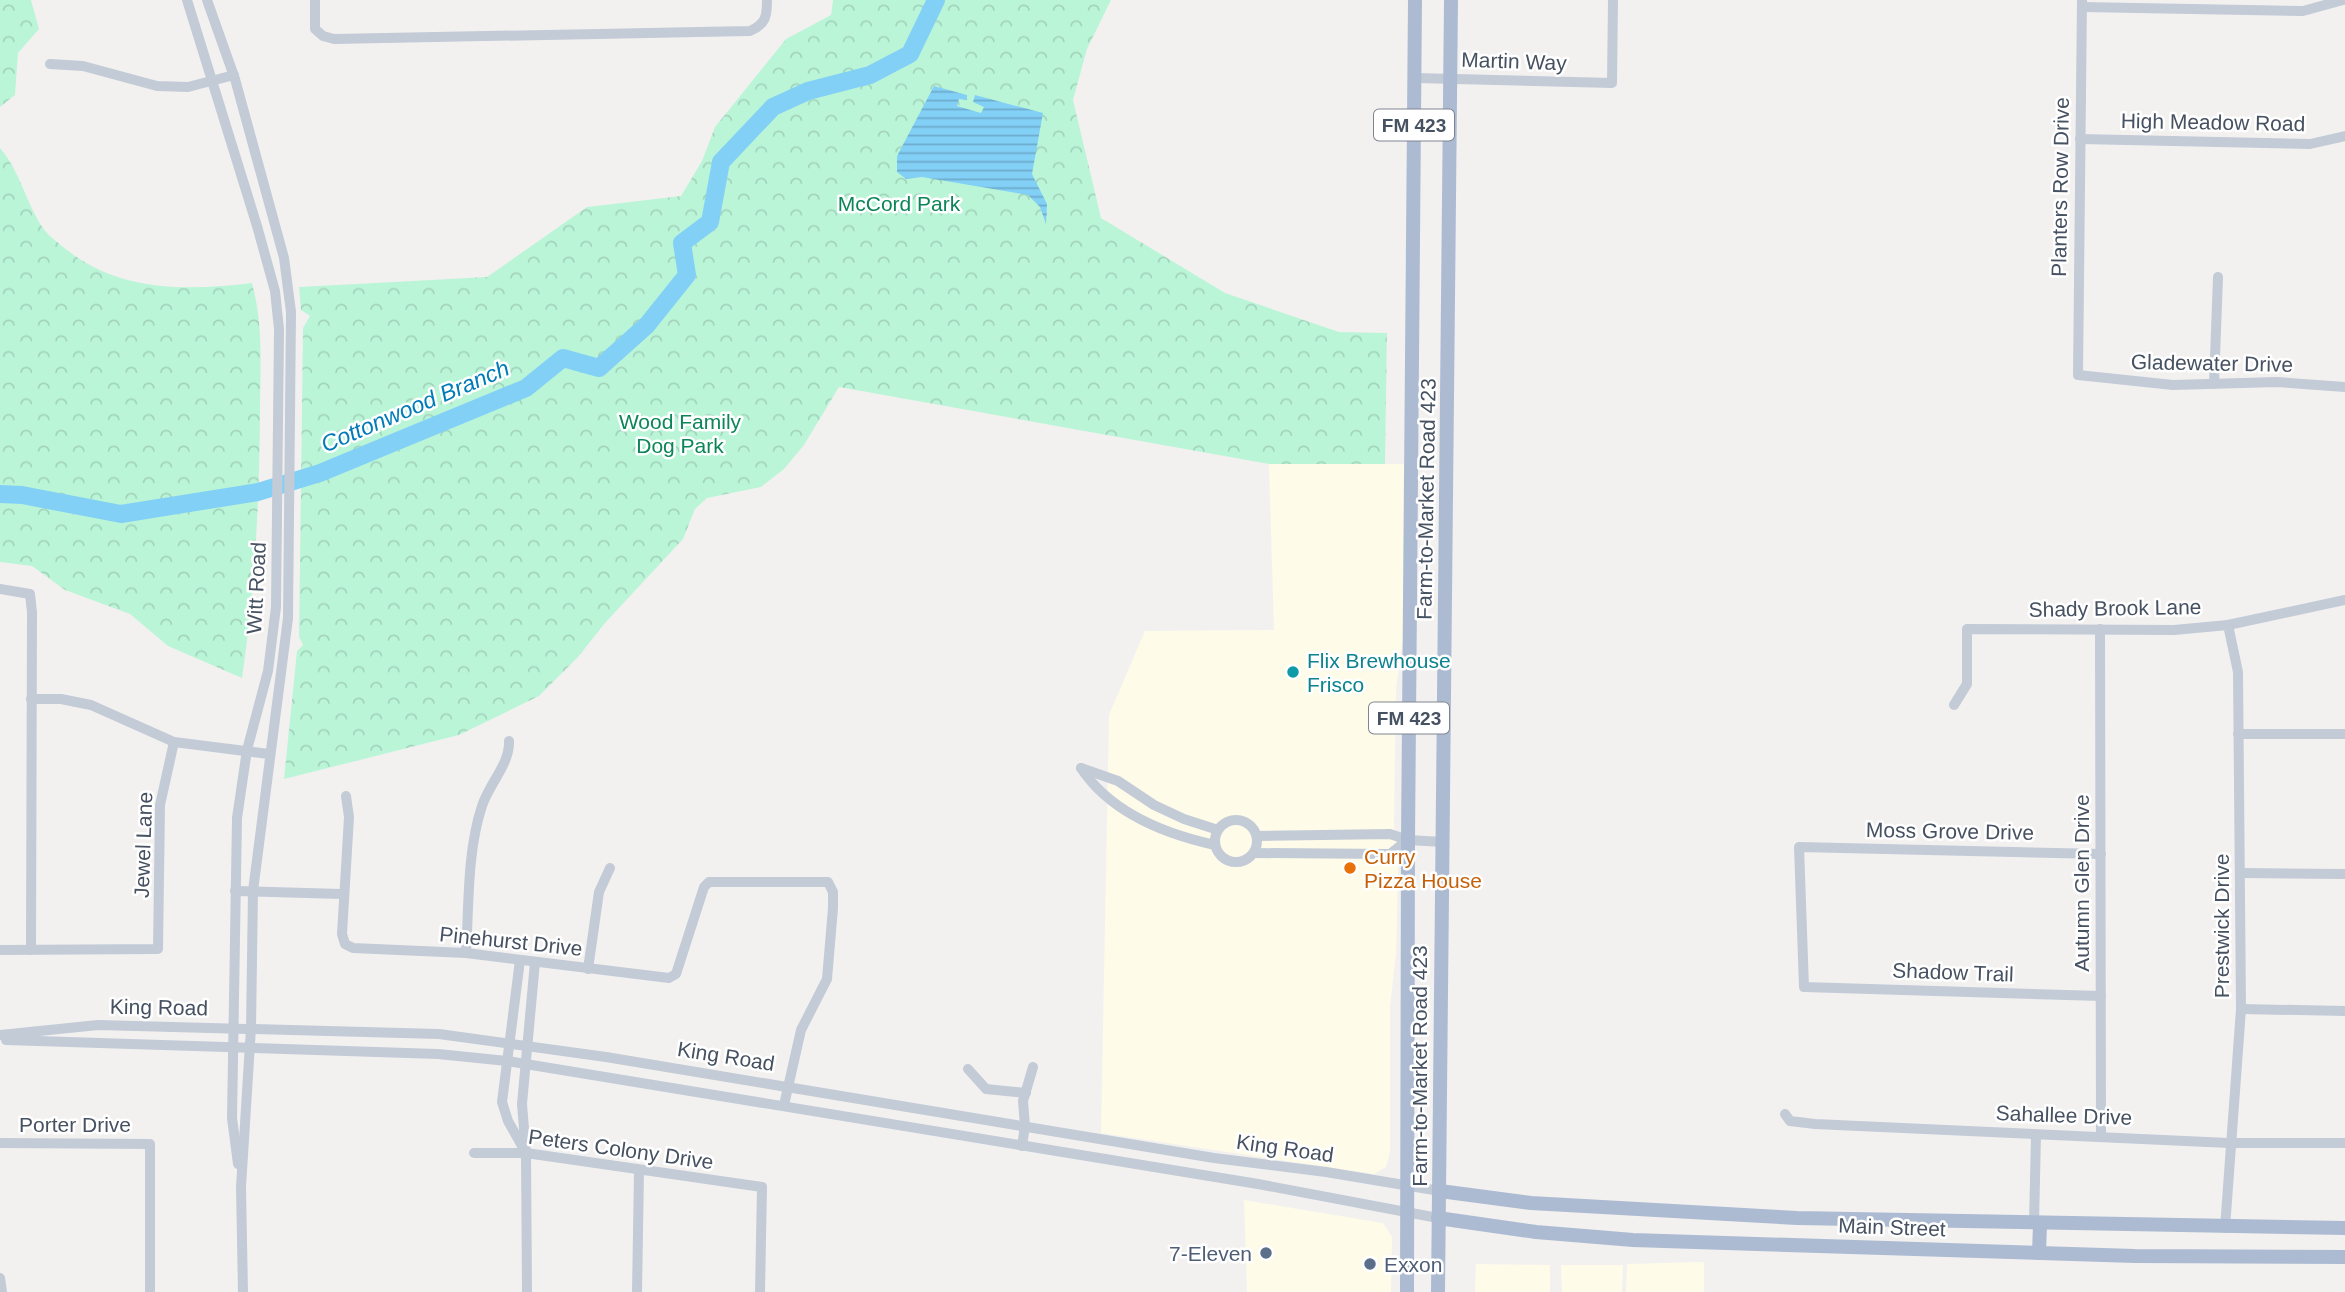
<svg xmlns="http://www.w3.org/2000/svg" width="2345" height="1292" viewBox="0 0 2345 1292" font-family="Arial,sans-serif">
  <defs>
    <pattern id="forest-crowns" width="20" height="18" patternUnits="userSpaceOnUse" patternTransform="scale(1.75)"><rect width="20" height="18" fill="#bbf5d8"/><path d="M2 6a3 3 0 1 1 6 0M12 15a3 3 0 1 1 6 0" fill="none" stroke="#a2d4bc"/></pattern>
    <pattern id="water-rules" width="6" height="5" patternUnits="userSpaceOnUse" patternTransform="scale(1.75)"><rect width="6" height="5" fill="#83d0f7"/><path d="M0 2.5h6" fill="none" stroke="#6dabcb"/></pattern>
  </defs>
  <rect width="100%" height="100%" fill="#f3f1f0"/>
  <g fill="#fefbe9">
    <polygon points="1269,464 1404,464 1403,639 1396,688 1394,821 1398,870 1396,953 1390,1007 1390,1151 1386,1167 1374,1174 1101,1133 1109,715 1145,631 1274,630"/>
    <polygon points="1244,1200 1383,1223 1392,1237 1391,1292 1247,1292"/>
    <polygon points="1704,1262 1704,1292 1626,1292 1627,1264"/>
    <polygon points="1476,1264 1550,1265 1550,1292 1475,1292"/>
    <polygon points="1561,1265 1623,1265 1622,1292 1562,1292"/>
  </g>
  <g fill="url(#forest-crowns)">
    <polygon points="0,0 31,0 39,29 18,53 15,95 0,107"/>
    <polygon points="833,0 1111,0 1087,49 1073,100 1101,218 1225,293 1339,332 1387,333 1385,464 1269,464 839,387 804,445 784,469 761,487 707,498 695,509 683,539 605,623 578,657 539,696 459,735 284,779 297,651 303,645 299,637 303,328 310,316 301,310 299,287 487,277 587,207 681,196 702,161 715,127 786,39 831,15"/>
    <path d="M 0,148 C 20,171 26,203 43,228 C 49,237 59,243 67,250 C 120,292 188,291 252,283 C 264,326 260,372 260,416 C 259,507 255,589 242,678 L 168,646 L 130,614 L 65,590 L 32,566 L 0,562 Z"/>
  </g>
  <polygon fill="url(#water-rules)" points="934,86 967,95 967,100 959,99 957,106 981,113 984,107 973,102 975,95 1043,113 1032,174 1047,204 1046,224 1040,207 1028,195 922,177 906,179 897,172 897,156"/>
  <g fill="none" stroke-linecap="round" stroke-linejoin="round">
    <polyline stroke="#83d0f7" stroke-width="18" points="0,494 22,495 121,514 258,492 320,473 526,388 563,358 599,368 647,325 687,275 682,243 710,222 721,162 773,107 808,91 870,75 910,54 936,0"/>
    <g stroke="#c3cbd7" stroke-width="10">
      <polyline points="187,0 257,226 275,291 279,329 276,607 268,671 247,750 237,818 232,1118 238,1164"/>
      <polyline points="207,0 235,79 284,258 291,312 288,618 253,891 251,1028 241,1187 243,1292"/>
      <path d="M 315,0 L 315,29 L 323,36 L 334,39 L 750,31 C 766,24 767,16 767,0"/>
      <polyline points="2082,0 2078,375 2173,385 2277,382 2345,387"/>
      <polyline points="2082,7 2303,11 2343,0"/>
      <polyline points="50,64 83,66 157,86 188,87 234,75"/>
      <polyline points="1415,78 1612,83 1613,0"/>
      <polyline points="2080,139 2310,144 2345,136"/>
      <polyline points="2214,384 2218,277"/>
      <polyline points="0,589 30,594 32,612 31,950"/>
      <polyline points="2100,629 2101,1136"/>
      <polyline points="31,699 61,699 91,705 174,742 269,754"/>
      <polyline points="1954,705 1967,684 1967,629 2174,630 2228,625 2345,600"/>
      <polyline points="2238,734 2345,734"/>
      <path d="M 1081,768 C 1110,812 1165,834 1215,845"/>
      <polyline points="1081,768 1118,781 1154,805 1184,819 1218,830"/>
      <polyline points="346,796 349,817 342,934 345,944 353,948 466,953 669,978 676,974 704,887 709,882 828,882 833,892 833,908 827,979 801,1030 784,1105"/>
      <circle cx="1236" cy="841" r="21"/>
      <polyline points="1257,836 1390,834 1408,840 1443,842"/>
      <polyline points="1254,853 1390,854 1408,840"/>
      <polyline points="2101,854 1799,847 1804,987 2101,996"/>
      <polyline points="2240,873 2345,874"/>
      <polyline points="235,891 342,894"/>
      <polyline points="0,950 158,949 160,805 174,742"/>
      <path d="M 466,953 C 469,905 467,851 482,806 C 489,784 510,764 509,741"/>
      <polyline points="520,960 502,1102 508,1121 526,1153 522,1104 535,962"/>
      <polyline points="588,969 599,892 610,868"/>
      <polyline points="2241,1009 2345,1011"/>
      <polyline points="0,1035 98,1025 439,1034 606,1057 1214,1158 1326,1172 1440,1191"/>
      <polyline points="6,1040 438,1054 507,1061 1258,1184 1438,1218"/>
      <polyline points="968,1069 986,1089 1026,1093"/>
      <polyline points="1785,1114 1790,1121 1815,1124 2229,1143 2345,1143"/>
      <polyline points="0,1143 150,1144 150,1292"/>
      <polyline points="1022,1146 1025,1126 1023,1101 1033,1067"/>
      <polyline points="474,1153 526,1153 762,1187 760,1292"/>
      <polyline points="526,1153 527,1292"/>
      <polyline points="2034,1224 2036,1135"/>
      <polyline points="2225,1228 2241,1009 2238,672 2228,625"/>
      <polyline points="0,1278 2,1292"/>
      <polyline points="637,1292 639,1171"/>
    </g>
    <g stroke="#adbbd2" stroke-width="14">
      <polyline points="1440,1191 1531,1203 1797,1218 2345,1228"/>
      <polyline points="1438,1218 1536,1232 1633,1240 2135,1256 2345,1257"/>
      <polyline points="2039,1253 2040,1224"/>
      <polyline points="1407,1292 1408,840 1415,0"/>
      <polyline points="1438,1292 1451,0"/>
    </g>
  </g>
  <circle fill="#0f9aa8" stroke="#fff" stroke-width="2.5" cx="1293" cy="672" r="7"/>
  <circle fill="#e8710a" stroke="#fff" stroke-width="2.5" cx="1350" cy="868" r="7"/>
  <g fill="#5c6f8a" stroke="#fff" stroke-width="2.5">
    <circle cx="1266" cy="1253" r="7"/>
    <circle cx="1370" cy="1264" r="7"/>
  </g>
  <g text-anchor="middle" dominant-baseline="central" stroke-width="5" stroke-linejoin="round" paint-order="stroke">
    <g fill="#fff" stroke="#7e8590" stroke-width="2">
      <rect x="1374" y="109.5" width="80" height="31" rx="5"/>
      <rect x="1369" y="702.5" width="80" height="31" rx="5"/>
    </g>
    <g font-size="19" font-weight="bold" fill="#465161">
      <text x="1414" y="125">FM 423</text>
      <text x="1409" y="718">FM 423</text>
    </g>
    <g font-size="21" fill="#465161" stroke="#fff">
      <text transform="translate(1514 61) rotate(2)">Martin Way</text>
      <text transform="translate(2213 122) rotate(1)">High Meadow Road</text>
      <text transform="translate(2060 187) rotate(-89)">Planters Row Drive</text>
      <text transform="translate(2212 363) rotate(1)">Gladewater Drive</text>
      <text transform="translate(1426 499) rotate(-89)">Farm-to-Market Road 423</text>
      <text transform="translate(256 588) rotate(-87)">Witt Road</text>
      <text transform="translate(2115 608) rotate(-1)">Shady Brook Lane</text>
      <text transform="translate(1950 831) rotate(1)">Moss Grove Drive</text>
      <text transform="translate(143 845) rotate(-88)">Jewel Lane</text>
      <text transform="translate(2081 883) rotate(-90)">Autumn Glen Drive</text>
      <text transform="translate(2221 926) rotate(-90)">Prestwick Drive</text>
      <text transform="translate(511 941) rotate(6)">Pinehurst Drive</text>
      <text transform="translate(1953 972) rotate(2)">Shadow Trail</text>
      <text transform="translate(159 1007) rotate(1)">King Road</text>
      <text transform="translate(726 1056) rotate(9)">King Road</text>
      <text transform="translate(1419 1066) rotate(-90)">Farm-to-Market Road 423</text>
      <text transform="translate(2064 1115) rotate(2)">Sahallee Drive</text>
      <text x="75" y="1124">Porter Drive</text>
      <text transform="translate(1285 1148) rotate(8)">King Road</text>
      <text transform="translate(621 1149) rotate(8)">Peters Colony Drive</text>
      <text transform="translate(1892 1227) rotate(2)">Main Street</text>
    </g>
    <g font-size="21" fill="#0c8658" stroke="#fff">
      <text x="899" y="203">McCord Park</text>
      <text x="680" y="421">Wood Family<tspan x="680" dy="24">Dog Park</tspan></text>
    </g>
    <g font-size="21" fill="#0d838f" stroke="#fff" text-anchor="start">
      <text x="1307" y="660">Flix Brewhouse<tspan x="1307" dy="24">Frisco</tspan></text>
    </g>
    <g font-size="21" fill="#c56008" stroke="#fff" text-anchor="start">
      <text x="1364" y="856">Curry<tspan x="1364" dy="24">Pizza House</tspan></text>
    </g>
    <g font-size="21" fill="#4e5e75" stroke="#fff" text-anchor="end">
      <text x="1252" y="1253">7-Eleven</text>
      <text x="1384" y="1264" text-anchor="start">Exxon</text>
    </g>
    <g font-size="23" font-style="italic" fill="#007bb9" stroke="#fff">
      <text transform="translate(415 406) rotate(-23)">Cottonwood Branch</text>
    </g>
  </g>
</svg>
